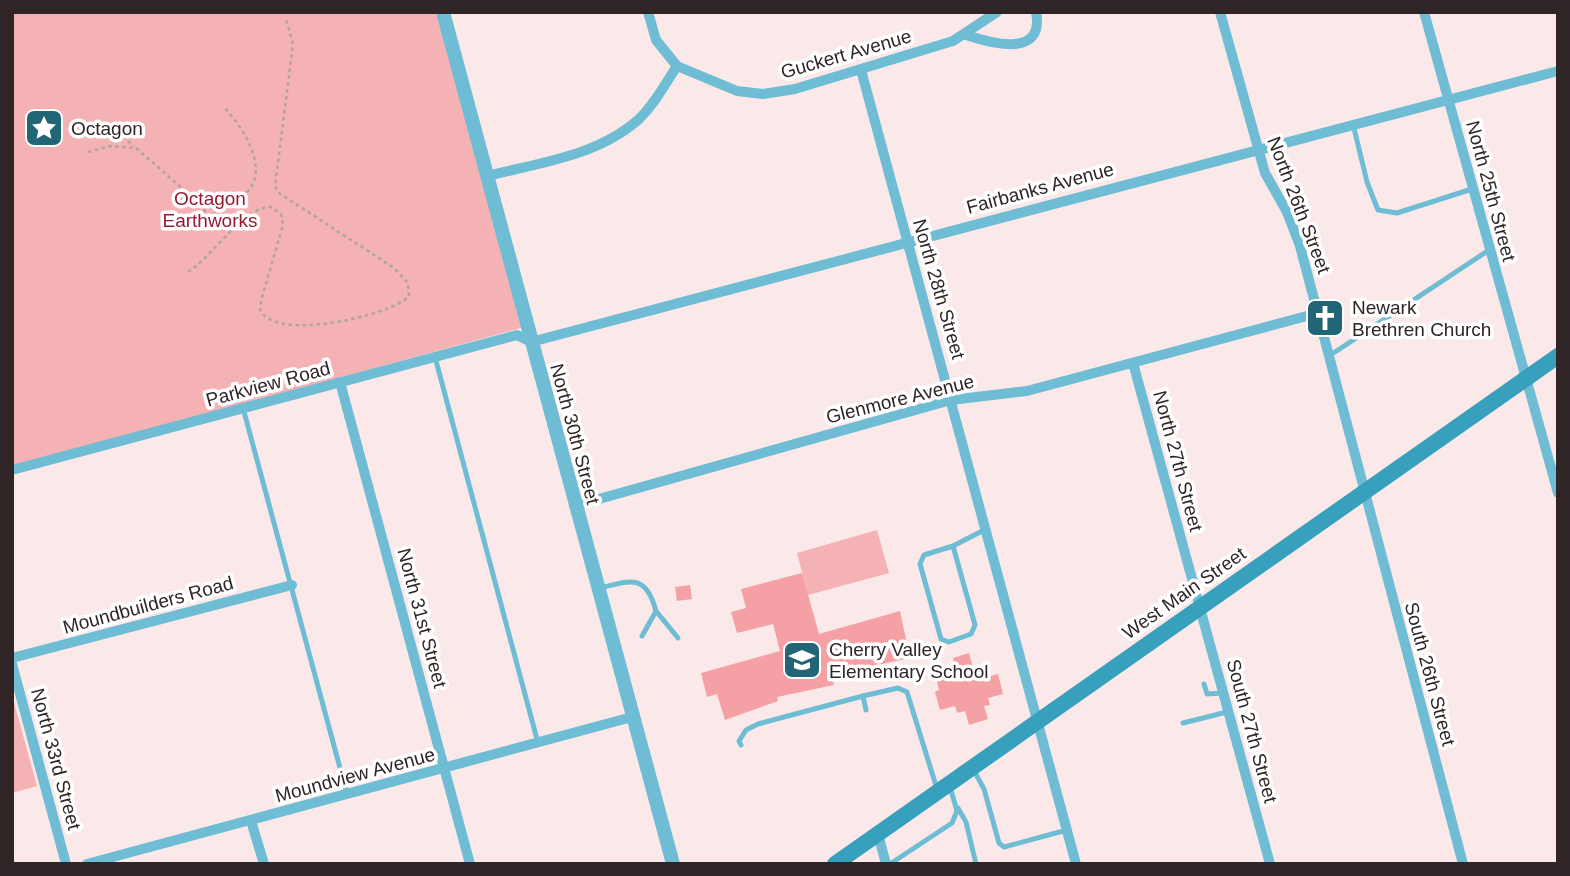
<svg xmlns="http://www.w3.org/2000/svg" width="1570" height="876" viewBox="0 0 1570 876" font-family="Arial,sans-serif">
  <rect width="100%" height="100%" fill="#fbe9e9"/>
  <g fill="#f5b2b5">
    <polygon points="12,12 440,12 521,328 12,467"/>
    <polygon points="877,530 889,573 808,595 797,553"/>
    <polygon points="12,695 37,786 12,793"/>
  </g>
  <g fill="#f5a0a4">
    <polygon points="802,573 819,634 900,611 910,658 858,669 859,674 833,681 834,685 777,697 778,701 725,720 717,694 707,697 701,673 780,651 773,624 737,633 731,612 746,608 741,589"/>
    <polygon points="690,585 692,599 677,601 675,587"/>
    <polygon points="969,653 974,671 981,669 982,673 989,671 991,676 998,674 1003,694 988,698 990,705 984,706 988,719 969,725 965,711 957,713 955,706 940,710 935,692 939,690 935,673 955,668 953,658"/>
  </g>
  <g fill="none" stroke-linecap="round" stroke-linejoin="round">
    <g stroke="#b2a3a3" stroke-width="2.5" stroke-dasharray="3.5 3.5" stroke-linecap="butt">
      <polyline points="128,141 134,146"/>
      <polyline points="88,152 110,146 136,148 199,203 209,217 217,212 215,206 199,203"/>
      <path d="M 215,206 C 282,195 253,138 223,106"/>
      <path d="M 188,272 C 212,257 244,206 271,207 L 281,214 L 283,225 L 261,301 L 260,309 C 272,343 391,316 409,296 L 408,283 L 394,268 L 279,193 L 275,186 L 293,44 L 286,19"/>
    </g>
    <g stroke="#6ebdd4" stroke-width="5">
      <polyline points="1353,124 1367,182 1378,210 1397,213 1472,189"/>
      <polyline points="1329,356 1489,250"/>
      <polyline points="435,357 538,743"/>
      <polyline points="243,408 347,794"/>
      <polyline points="953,546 975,625 971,634 949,642 941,639 920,564 924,555 953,546 986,529"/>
      <path d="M 600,588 C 632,580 646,574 656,611"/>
      <polyline points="642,636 656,611 678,638"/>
      <polyline points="1204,684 1207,694 1223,693"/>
      <polyline points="863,696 898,688 907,692 937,789"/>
      <polyline points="1183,723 1227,712"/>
      <polyline points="741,745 739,741 746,730 758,724 863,696 866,710"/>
      <polyline points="973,769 984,789 999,843 1004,847 1067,830"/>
      <polyline points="958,808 966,822 976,864"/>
      <polyline points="890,864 952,823 957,811 950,787"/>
    </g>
    <g stroke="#6ebdd4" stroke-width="10">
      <polyline points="648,12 656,40 677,66 737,91 763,94 795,89 953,41 997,12"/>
      <polyline points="1220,12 1265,173 1287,212 1300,246 1463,864"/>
      <polyline points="1424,12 1558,493"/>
      <path d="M 966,35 C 990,43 1045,59 1036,12"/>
      <polyline points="861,70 1076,864"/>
      <path d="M 487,176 C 538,163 598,156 639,119 C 655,104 665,84 677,66"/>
      <polyline points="1133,363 1270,864"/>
      <polyline points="340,382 470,864"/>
      <polyline points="12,470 517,335 531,342 1558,71"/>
      <polyline points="574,506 951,400 1027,391 1318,313"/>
      <polyline points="12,658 292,585"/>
      <polyline points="12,664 66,864"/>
      <polyline points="251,821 264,864"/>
      <polyline points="878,834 886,864"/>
      <polyline points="87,864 632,717"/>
    </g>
    <polyline stroke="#6ebdd4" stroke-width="14" points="443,12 673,864"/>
    <polyline stroke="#37a0bc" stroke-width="16" points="835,864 1558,356"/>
  </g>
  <defs>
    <symbol id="sight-square" viewBox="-11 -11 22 22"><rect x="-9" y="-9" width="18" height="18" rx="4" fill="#226577" stroke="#fff"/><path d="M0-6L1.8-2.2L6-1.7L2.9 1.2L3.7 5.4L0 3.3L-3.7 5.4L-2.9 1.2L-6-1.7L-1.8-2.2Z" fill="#fff"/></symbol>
    <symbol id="church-square" viewBox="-11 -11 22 22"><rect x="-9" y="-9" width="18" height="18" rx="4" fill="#226577" stroke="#fff"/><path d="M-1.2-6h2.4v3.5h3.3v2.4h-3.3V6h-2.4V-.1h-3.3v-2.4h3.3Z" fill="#fff"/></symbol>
    <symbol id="school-square" viewBox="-11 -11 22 22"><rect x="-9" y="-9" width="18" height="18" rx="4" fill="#226577" stroke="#fff"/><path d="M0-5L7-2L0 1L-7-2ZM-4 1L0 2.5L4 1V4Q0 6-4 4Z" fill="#fff"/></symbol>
  </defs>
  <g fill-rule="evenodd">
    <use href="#sight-square" x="22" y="106" width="44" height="44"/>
    <use href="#church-square" x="1303" y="296" width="44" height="44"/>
    <use href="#school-square" x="780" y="638" width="44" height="44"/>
  </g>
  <g text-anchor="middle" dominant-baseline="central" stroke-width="7" stroke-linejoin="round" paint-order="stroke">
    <g font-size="19" fill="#302526" stroke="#fff">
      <text transform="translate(846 54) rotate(-16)">Guckert Avenue</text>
      <text transform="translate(1040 188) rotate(-15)">Fairbanks Avenue</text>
      <text transform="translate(1491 191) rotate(75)">North 25th Street</text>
      <text transform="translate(1299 205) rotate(69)">North 26th Street</text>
      <text transform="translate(939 289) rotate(74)">North 28th Street</text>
      <text transform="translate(268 384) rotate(-15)">Parkview Road</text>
      <text transform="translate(900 399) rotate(-14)">Glenmore Avenue</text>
      <text transform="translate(575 434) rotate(75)">North 30th Street</text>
      <text transform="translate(1178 461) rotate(75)">North 27th Street</text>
      <text transform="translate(1184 593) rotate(-35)">West Main Street</text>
      <text transform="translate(148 605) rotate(-15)">Moundbuilders Road</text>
      <text transform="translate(422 618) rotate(75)">North 31st Street</text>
      <text transform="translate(1430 674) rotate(75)">South 26th Street</text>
      <text transform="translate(1252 731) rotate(75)">South 27th Street</text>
      <text transform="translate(56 759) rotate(75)">North 33rd Street</text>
      <text transform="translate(355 775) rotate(-15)">Moundview Avenue</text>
    </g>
    <g font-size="19" fill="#302526" stroke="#fff" text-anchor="start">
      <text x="71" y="128">Octagon</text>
      <text x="1352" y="307">Newark<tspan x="1352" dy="22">Brethren Church</tspan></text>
      <text x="829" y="649">Cherry Valley<tspan x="829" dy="22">Elementary School</tspan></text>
    </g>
    <g font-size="19" fill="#951a32" stroke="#fff">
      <text x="210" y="198">Octagon<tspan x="210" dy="22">Earthworks</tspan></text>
    </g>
  </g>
  <rect width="1570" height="876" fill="none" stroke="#302526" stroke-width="28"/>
</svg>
